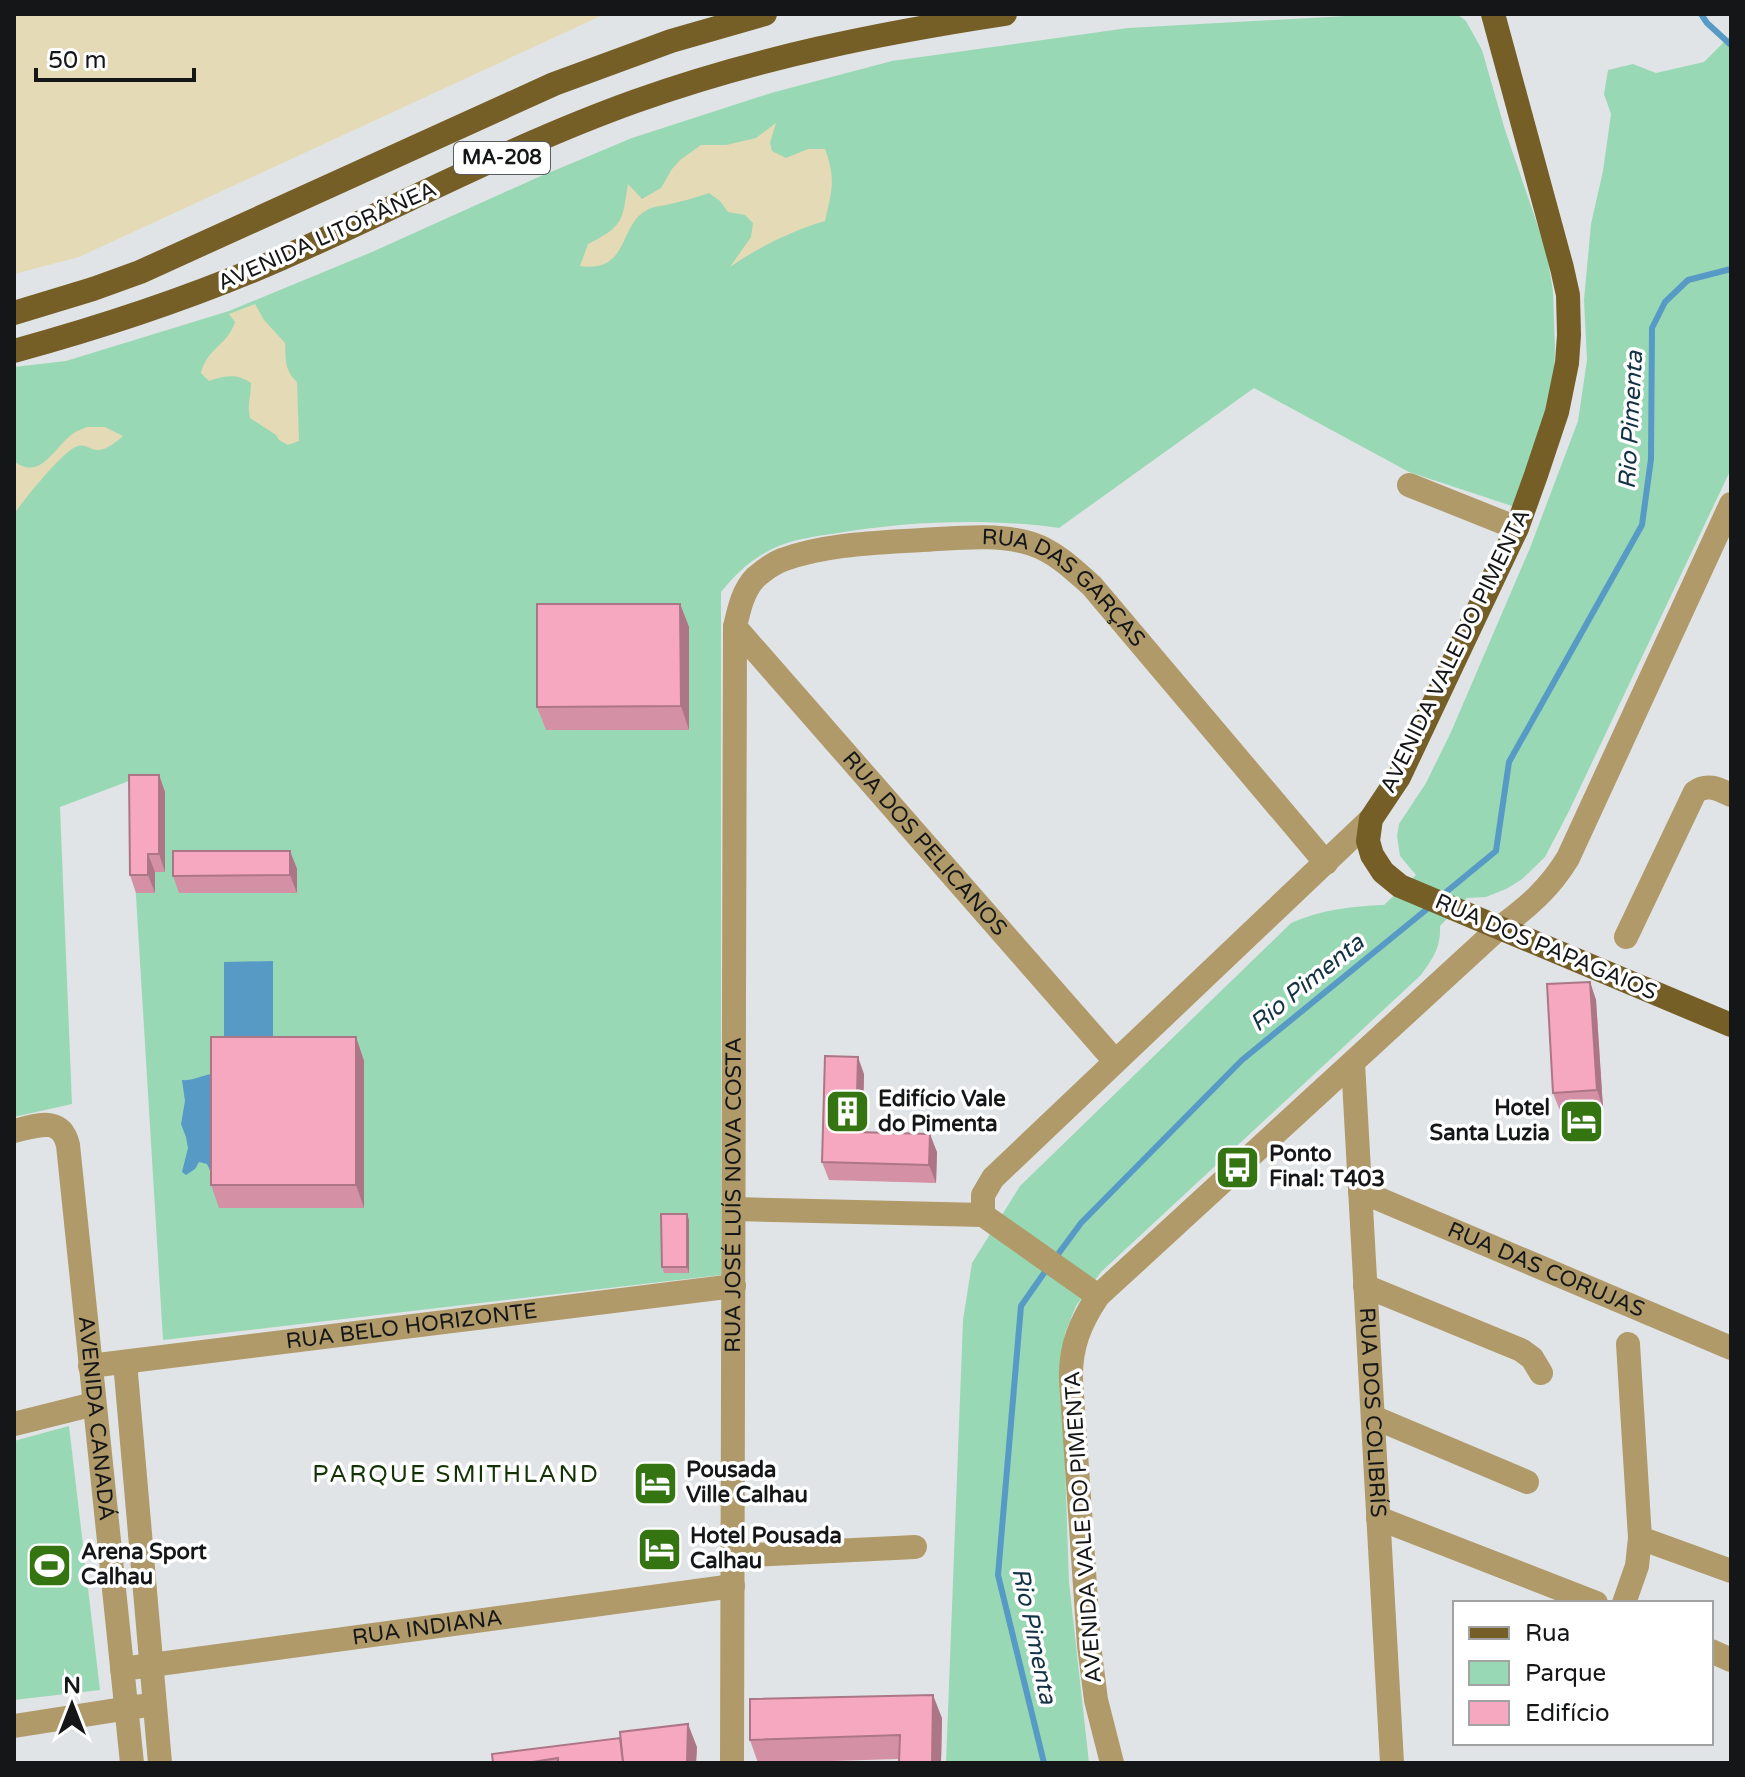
<svg xmlns="http://www.w3.org/2000/svg" width="1745" height="1777" viewBox="0 0 1745 1777" font-family="'Varela Round',sans-serif">
  <rect width="100%" height="100%" fill="#e1e4e6"/>
  <g fill="#99d8b4">
    <path d="M 1383,14 L 1457,14 L 1466,21 L 1482,50 L 1505,130 L 1546,250 L 1553,291 L 1555,348 L 1554,382 L 1515,507 L 1409,472 L 1254,388 L 1059,528 C 987,518 910,521 838,533 C 817,536 792,539 772,549 C 750,560 737,573 721,592 L 721,1275 L 163,1340 L 129,781 L 60,807 L 72,1104 L 14,1117 L 14,367 L 66,361 L 229,311 L 372,252 L 534,179 L 632,138 L 771,93 L 892,61 L 1128,28 Z"/>
    <path d="M 1731,35 L 1731,469 L 1569,811 L 1545,857 L 1521,880 L 1506,889 L 1486,897 L 1467,898 L 1440,926 C 1441,948 1433,958 1421,975 L 1101,1272 L 1076,1306 L 1065,1333 L 1062,1374 L 1069,1582 L 1089,1763 L 946,1763 L 963,1320 L 972,1263 L 1020,1186 L 1291,923 C 1321,910 1351,906 1384,905 L 1416,875 L 1400,856 L 1397,836 L 1399,824 L 1426,783 L 1451,732 L 1530,548 L 1578,421 L 1587,360 L 1584,300 L 1591,224 L 1603,171 L 1611,114 L 1604,94 L 1608,70 L 1633,64 L 1656,73 L 1704,62 Z"/>
    <polygon points="69,1426 100,1690 14,1700 14,1441"/>
  </g>
  <g fill="#e4dab5">
    <polygon points="14,14 605,14 79,257 14,274"/>
    <path d="M 776,123 L 770,143 L 772,151 L 786,158 L 808,149 L 825,149 C 836,179 832,191 825,221 C 791,231 759,247 730,267 L 751,237 L 753,223 L 745,215 L 728,212 L 720,201 L 709,193 C 695,198 680,202 666,205 C 660,206 652,207 647,210 C 618,225 630,273 580,266 L 588,244 C 624,226 622,221 628,184 L 642,199 L 661,188 L 672,169 L 680,160 L 701,145 L 726,145 L 756,138 Z"/>
    <path d="M 255,304 L 264,320 L 285,343 C 286,359 284,370 297,382 L 299,441 L 288,445 L 279,440 L 276,435 L 250,418 C 247,403 251,398 251,383 C 236,373 225,376 209,381 L 201,373 C 207,348 228,345 235,322 L 229,314 Z"/>
    <path d="M 87,427 L 105,427 L 123,436 C 116,442 106,451 96,450 C 90,449 85,444 78,446 C 64,449 24,500 14,514 L 14,461 C 41,483 56,444 74,433 C 78,430 83,429 87,427 Z"/>
  </g>
  <g fill="#579ac6">
    <polygon points="273,961 273,1036 224,1036 224,962"/>
    <path d="M 211,1074 L 211,1088 L 214,1090 L 212,1175 L 207,1164 L 199,1162 L 195,1169 L 186,1175 L 182,1172 L 188,1148 L 186,1137 L 181,1124 L 185,1101 L 182,1080 C 191,1081 201,1076 211,1074 Z"/>
  </g>
  <g fill="none" stroke-linecap="round" stroke-linejoin="round">
    <g stroke="#579ac6" stroke-width="6">
      <polyline points="1701,14 1707,23 1731,45"/>
      <polyline points="1440,897 1496,851 1509,762 1642,525 1651,459 1652,328 1665,302 1688,280 1731,269"/>
      <polyline points="1056,1257 1081,1223 1242,1060 1432,905"/>
      <polyline points="1044,1763 998,1575 1021,1306 1049,1266"/>
    </g>
    <g stroke="#b09a6a" stroke-width="24">
      <polyline points="1409,485 1517,528"/>
      <path id="s1" d="M 735,627 L 1115,1061"/>
      <path d="M 1626,937 L 1695,792 C 1707,783 1718,789 1731,795"/>
      <path id="s2" d="M 1353,1063 L 1392,1763"/>
      <path id="s3" d="M 14,1131 C 36,1126 61,1115 68,1145 L 132,1763"/>
      <path id="s4" d="M 1360,1191 L 1731,1348"/>
      <polyline points="734,1209 983,1215"/>
      <polyline points="983,1215 983,1195 993,1178 1371,819"/>
      <polyline points="983,1215 1098,1296"/>
      <polyline points="1365,1286 1521,1350 1532,1358 1541,1373"/>
      <polyline points="1628,1344 1640,1538 1731,1571"/>
      <polyline points="125,1362 160,1763"/>
      <path id="s5" d="M 90,1366 L 734,1286"/>
      <polyline points="1373,1417 1527,1482"/>
      <polyline points="14,1424 94,1404"/>
      <polyline points="1378,1518 1596,1603"/>
      <polyline points="733,1556 915,1547"/>
      <polyline points="1624,1603 1637,1566 1640,1538"/>
      <polyline points="1711,1651 1731,1660"/>
      <path id="s6" d="M 122,1669 L 733,1586"/>
      <polyline points="14,1726 142,1706"/>
      <path id="s7" d="M 732,1763 L 735,627 C 739,609 743,590 756,577 C 763,571 774,563 782,560 C 826,544 876,543 922,540 C 958,538 998,533 1032,544 C 1056,552 1074,570 1092,586 L 1326,863"/>
      <path d="M 1112,1763 L 1096,1700 L 1089,1645 L 1071,1380 C 1070,1347 1080,1323 1098,1296 L 1499,928 C 1527,908 1550,888 1568,858 L 1731,504"/>
    </g>
    <g stroke="#765e27" stroke-width="24">
      <polyline points="1493,14 1562,268 1568,295 1569,335 1567,363 1557,412 1536,475 1517,528 1399,777 1371,819 1368,841 1372,855 1383,872 1400,886 1731,1025"/>
      <polyline points="14,313 93,289 140,272 554,84 671,41 765,14"/>
      <path d="M 14,351 C 102,327 187,299 271,263 C 393,210 510,146 636,101 C 756,58 880,33 1005,14"/>
    </g>
  </g>
  <g fill="#d490a5">
    <polygon points="680,604 689,627 689,730 546,730 537,707"/>
    <polygon points="159,775 165,792 165,872 155,872 155,893 136,893 130,875"/>
    <polygon points="290,851 297,869 297,893 179,893 173,876"/>
    <polygon points="1590,982 1596,1000 1603,1108 1560,1111 1553,1093"/>
    <polygon points="356,1037 364,1061 364,1208 219,1208 211,1185"/>
    <polygon points="864,1074 863,1132 937,1152 936,1183 829,1180 822,1162"/>
    <polygon points="689,1220 689,1273 664,1273 662,1267"/>
    <polygon points="942,1718 941,1763 899,1763 899,1759 758,1763 750,1740"/>
    <polygon points="697,1747 696,1763 493,1763"/>
  </g>
  <g fill="#ac7686">
    <polygon points="680,604 689,627 689,730 681,706"/>
    <polygon points="159,775 165,792 165,872 159,854"/>
    <polygon points="290,851 297,869 297,893 290,875"/>
    <polygon points="148,854 155,872 155,893 148,875"/>
    <polygon points="1590,982 1596,1000 1603,1108 1597,1090"/>
    <polygon points="356,1037 364,1061 364,1208 356,1185"/>
    <polygon points="858,1057 864,1074 862,1150 856,1132"/>
    <polygon points="930,1134 937,1152 936,1183 929,1165"/>
    <polygon points="687,1214 689,1220 689,1273 687,1267"/>
    <polygon points="933,1695 942,1718 941,1763 932,1763"/>
    <polygon points="688,1724 697,1747 696,1763 687,1763"/>
  </g>
  <g fill="#f6a8c0" stroke="#ac7686" stroke-width="2">
    <polygon points="537,604 680,604 681,706 537,707"/>
    <polygon points="129,775 159,775 159,854 148,854 148,875 130,875"/>
    <polygon points="173,851 290,851 290,875 173,876"/>
    <polygon points="1590,982 1597,1090 1553,1093 1547,984"/>
    <rect x="211" y="1037" width="145" height="148"/>
    <polygon points="825,1056 858,1057 856,1132 930,1134 929,1165 822,1162"/>
    <polygon points="661,1214 687,1214 687,1267 662,1267"/>
    <polygon points="933,1695 932,1763 899,1763 900,1735 750,1740 750,1699"/>
    <polygon points="688,1724 687,1763 623,1763 620,1732"/>
    <polygon points="620,1738 623,1763 558,1763 558,1758 526,1763 493,1763 492,1754"/>
  </g>
  <defs>
    <symbol id="building-square" viewBox="-11 -11 22 22"><rect x="-9" y="-9" width="18" height="18" rx="4" fill="#347512" stroke="#fff"/><path d="M-4-6H4V6H1V3H-1V6H-4ZM-2.5-4.3h1.7v1.8h-1.7ZM.8-4.3h1.7v1.8H.8ZM-2.5-1h1.7V.8h-1.7ZM.8-1h1.7V.8H.8Z" fill="#fff"/></symbol>
    <symbol id="hotel-square" viewBox="-11 -11 22 22"><rect x="-9" y="-9" width="18" height="18" rx="4" fill="#347512" stroke="#fff"/><path d="M-6-4.5h1.5V1H6V5H4.5V3h-9V5H-6ZM-4 0a1.8 1.8 0 1 1 3.6 0ZM.5 0V-2.5h3Q6-2.5 6 0Z" fill="#fff"/></symbol>
    <symbol id="bus-square" viewBox="-11 -11 22 22"><rect x="-9" y="-9" width="18" height="18" rx="4" fill="#347512" stroke="#fff"/><path d="M-5-6H5V4H4V6H2V4H-2V6H-4V4H-5ZM-3.5-4V0h7V-4ZM-3.5 1.2v1.5H-2V1.2ZM2 1.2v1.5H3.5V1.2Z" fill="#fff"/></symbol>
    <symbol id="stadium-square" viewBox="-11 -11 22 22"><rect x="-9" y="-9" width="18" height="18" rx="4" fill="#347512" stroke="#fff"/><path d="M0-5a6.5 5 0 1 0 0 10a6.5 5 0 1 0 0-10ZM-3.5-1.8h7v3.6h-7Z" fill="#fff"/></symbol>
  </defs>
  <g fill-rule="evenodd">
    <use href="#building-square" x="822" y="1086" width="51" height="51"/>
    <use href="#hotel-square" x="1556" y="1096" width="51" height="51"/>
    <use href="#bus-square" x="1212" y="1142" width="51" height="51"/>
    <use href="#hotel-square" x="630" y="1458" width="51" height="51"/>
    <use href="#hotel-square" x="634" y="1524" width="51" height="51"/>
    <use href="#stadium-square" x="24" y="1540" width="51" height="51"/>
  </g>
  <g text-anchor="middle" dominant-baseline="central" stroke-width="7" stroke-linejoin="round" paint-order="stroke">
    <rect fill="#fff" stroke="#5b5c5d" stroke-width="2" x="454" y="142" width="96" height="32" rx="6"/>
    <g font-size="20" font-weight="bold" fill="#151617">
      <text x="502" y="158">MA-208</text>
    </g>
    <g font-size="22" fill="#151617" stroke="#fff">
      <text transform="translate(327 236) rotate(-24)">AVENIDA LITORÂNEA</text>
      <text stroke="none"><textPath href="#s7" startOffset="1524">RUA DAS GARÇAS</textPath></text>
      <text transform="translate(1455 651) rotate(-64)">AVENIDA VALE DO PIMENTA</text>
      <text stroke="none"><textPath href="#s1" startOffset="288">RUA DOS PELICANOS</textPath></text>
      <text transform="translate(1546 947) rotate(23)">RUA DOS PAPAGAIOS</text>
      <text stroke="none"><textPath href="#s7" startOffset="568">RUA JOSÉ LUÍS NOVA COSTA</textPath></text>
      <text stroke="none"><textPath href="#s4" startOffset="202">RUA DAS CORUJAS</textPath></text>
      <text stroke="none"><textPath href="#s5" startOffset="324">RUA BELO HORIZONTE</textPath></text>
      <text stroke="none"><textPath href="#s2" startOffset="350">RUA DOS COLIBRÍS</textPath></text>
      <text stroke="none"><textPath href="#s3" startOffset="340">AVENIDA CANADÁ</textPath></text>
      <text transform="translate(1083 1527) rotate(-94)">AVENIDA VALE DO PIMENTA</text>
      <text stroke="none"><textPath href="#s6" startOffset="308">RUA INDIANA</textPath></text>
    </g>
    <g font-size="22" font-weight="bold" fill="#151617" stroke="#fff" text-anchor="start">
      <text x="878" y="1099">Edifício Vale<tspan x="878" dy="25">do Pimenta</tspan></text>
      <text x="1550" y="1108" text-anchor="end">Hotel<tspan x="1550" dy="25">Santa Luzia</tspan></text>
      <text x="1269" y="1154">Ponto<tspan x="1269" dy="25">Final: T403</tspan></text>
      <text x="686" y="1470">Pousada<tspan x="686" dy="25">Ville Calhau</tspan></text>
      <text x="690" y="1536">Hotel Pousada<tspan x="690" dy="25">Calhau</tspan></text>
      <text x="81" y="1552">Arena Sport<tspan x="81" dy="25">Calhau</tspan></text>
    </g>
    <g font-size="24" font-style="italic" fill="#143245" stroke="#fff">
      <text transform="translate(1631 420) rotate(-87)">Rio Pimenta</text>
      <text transform="translate(1307 983) rotate(-39)">Rio Pimenta</text>
      <text transform="translate(1034 1636) rotate(78)">Rio Pimenta</text>
    </g>
    <g font-size="24" letter-spacing="2" fill="#143305" stroke="#fff">
      <text x="456" y="1474">PARQUE SMITHLAND</text>
    </g>
  </g>
  <rect width="1745" height="1777" fill="none" stroke="#151617" stroke-width="32"/>
  <rect x="1453" y="1601" width="260" height="144" fill="#ffffff" stroke="#a1a2a2" stroke-width="2"/>
  <rect x="1469" y="1627" width="40" height="12" fill="#765e27" stroke="#a1a2a2" stroke-width="2"/>
  <text x="1525" y="1641" font-size="24" fill="#151617">Rua</text>
  <rect x="1469" y="1661" width="40" height="24" fill="#99d8b4" stroke="#a1a2a2" stroke-width="2"/>
  <text x="1525" y="1681" font-size="24" fill="#151617">Parque</text>
  <rect x="1469" y="1701" width="40" height="24" fill="#f6a8c0" stroke="#a1a2a2" stroke-width="2"/>
  <text x="1525" y="1721" font-size="24" fill="#151617">Edifício</text>
  <g transform="translate(72 1705)" stroke="#ffffff" stroke-width="6" paint-order="stroke">
  <path d="M0-6L14 30L0 20L-14 30Z" fill="#151617"/>
  <text y="-12" font-size="22" font-weight="bold" text-anchor="middle" fill="#151617">N</text>
  </g>
  <path d="M36 68v12h158v-12" fill="none" stroke="#151617" stroke-width="4"/>
  <text x="48" y="68" font-size="24" fill="#151617" stroke="#ffffff" stroke-width="6" paint-order="stroke">50 m</text>
</svg>
